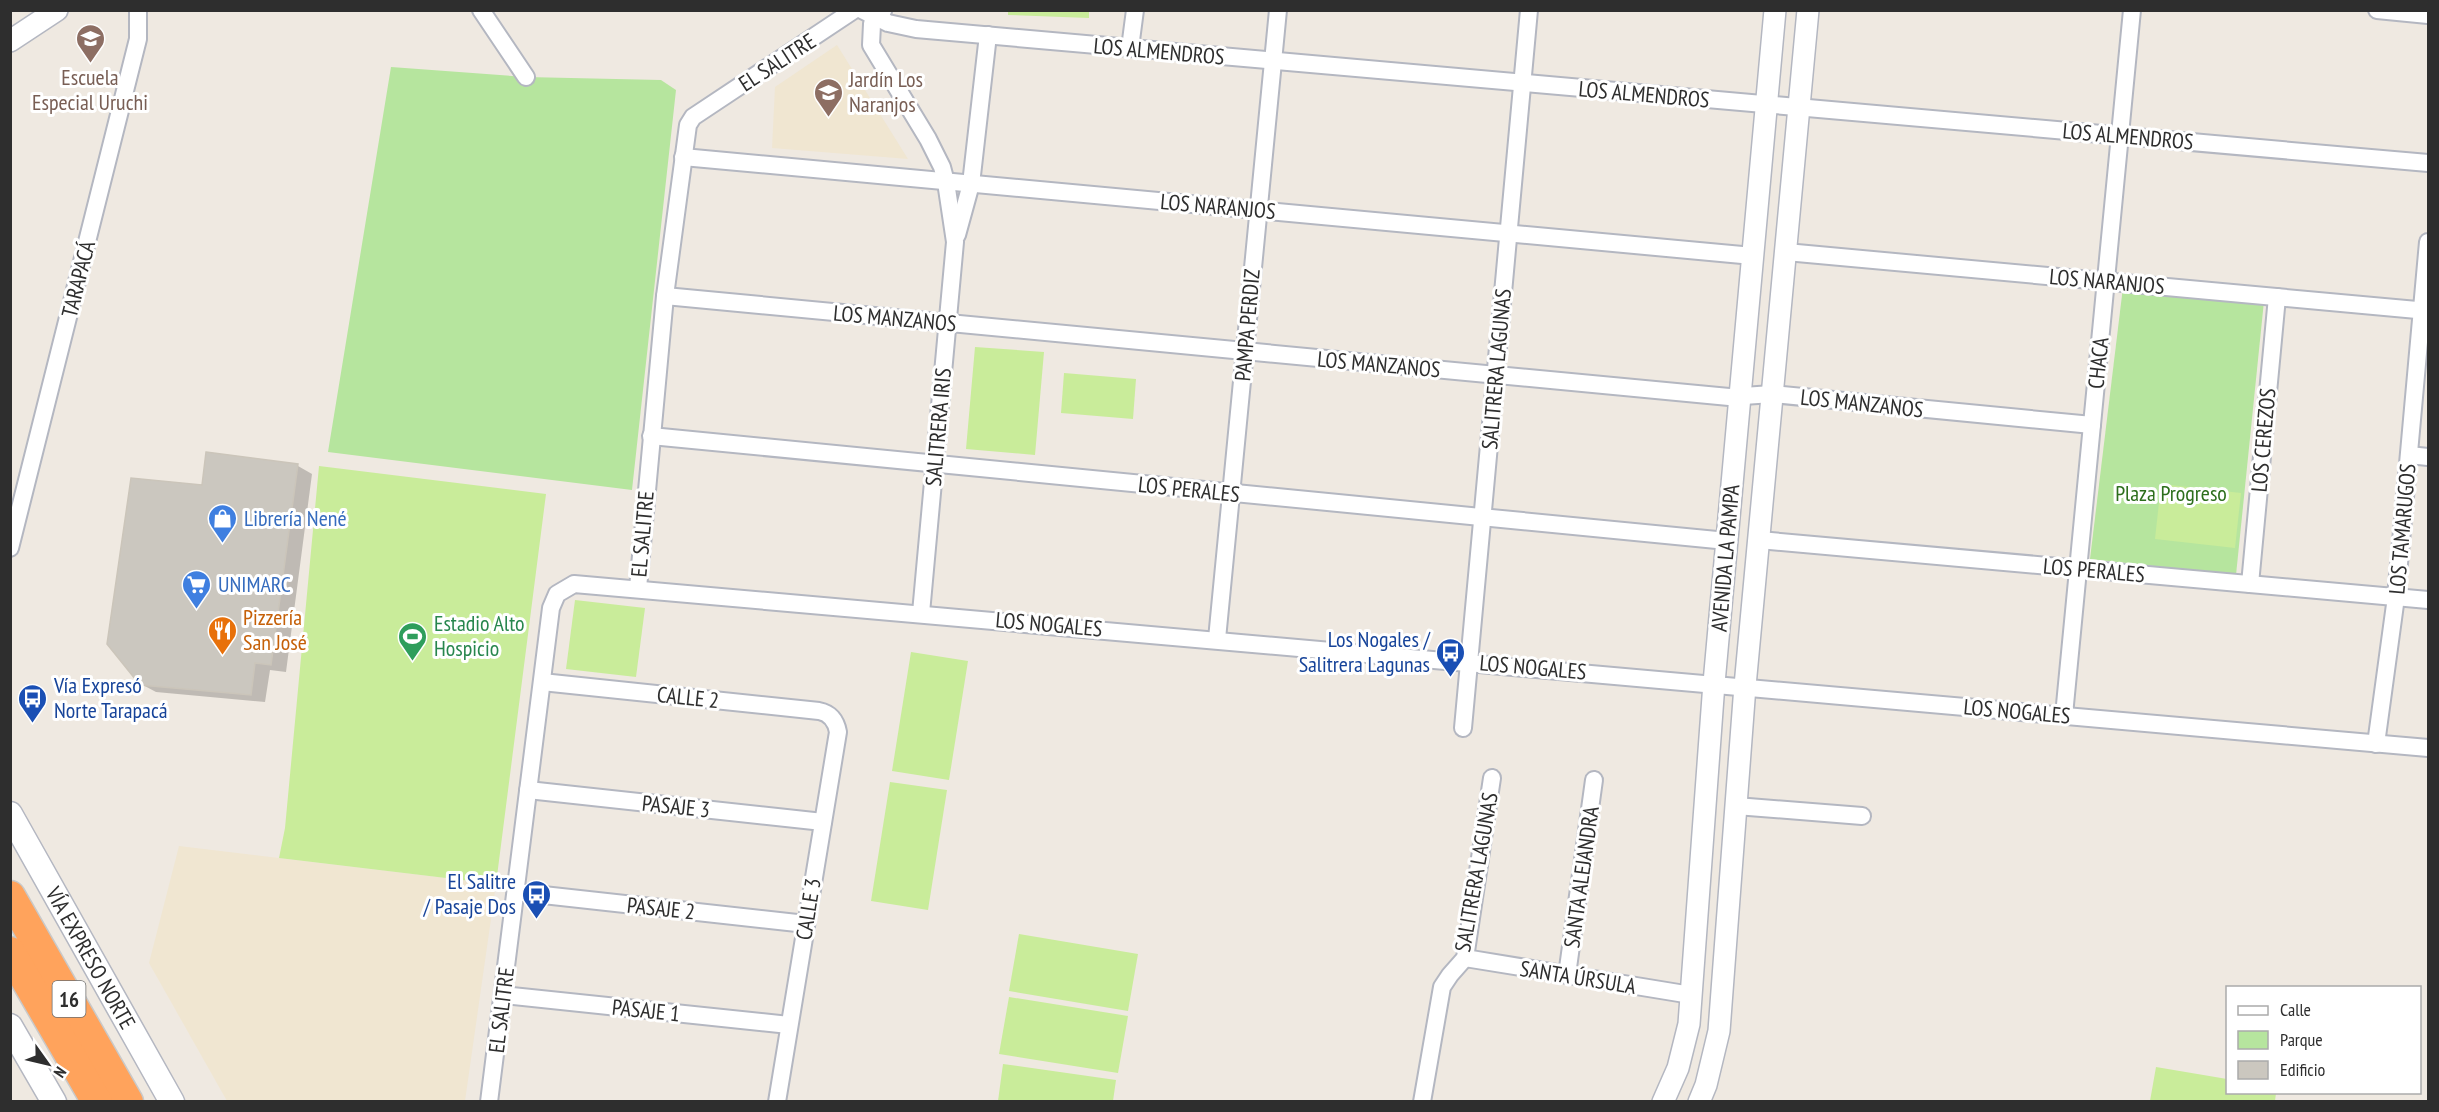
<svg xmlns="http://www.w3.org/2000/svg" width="2439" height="1112" viewBox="0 0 2439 1112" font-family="'PT Sans Narrow',sans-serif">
  <rect width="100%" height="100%" fill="#efe9e1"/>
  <g fill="#f0e6d1">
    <polygon points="837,45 908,159 772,148 775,87"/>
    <polygon points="179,846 496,884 465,1101 227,1101 149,963"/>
  </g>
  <g fill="#b6e59e">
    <polygon points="391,67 526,77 661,80 676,90 632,490 328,452"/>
    <polygon points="2123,287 2264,301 2236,575 2090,559"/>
  </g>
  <g fill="#c9ec9a">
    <polygon points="1008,11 1089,11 1089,18 1008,15"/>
    <polygon points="975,347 1044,352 1035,455 966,449"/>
    <polygon points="1064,373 1136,379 1133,419 1061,413"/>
    <polygon points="319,466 546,494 496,884 279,858 285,828"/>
    <polygon points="2161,484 2241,493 2235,548 2155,539"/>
    <polygon points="575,600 645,608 636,677 566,669"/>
    <polygon points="911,652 968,661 949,780 892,771"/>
    <polygon points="890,782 947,790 928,910 871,901"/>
    <polygon points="1019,934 1138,954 1128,1011 1009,991"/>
    <polygon points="1009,997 1128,1016 1118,1073 999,1054"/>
    <polygon points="1003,1064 1116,1080 1113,1101 998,1101"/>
    <polygon points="2156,1067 2227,1079 2228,1092 2276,1093 2275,1101 2150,1101"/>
  </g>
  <polygon fill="#0003" points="298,466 312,474 286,672 270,670 265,702 156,692 141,684 203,487"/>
  <polygon fill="#cbc7bf" stroke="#cbc5ba" stroke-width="1.5" points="206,452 298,464 271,665 255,663 251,695 140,685 107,644 131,478 202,485"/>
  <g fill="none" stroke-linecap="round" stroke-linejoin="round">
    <defs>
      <g id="minor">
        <polyline points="481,10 526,77"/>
        <polyline points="862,10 888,23 916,29 2428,163"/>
        <polyline points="2377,10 2428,15"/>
        <polyline points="883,11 874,17 872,24 871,45 928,139 942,167 946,182 955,242 921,613"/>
        <polyline points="1130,48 1135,10"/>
        <polyline points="683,157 1753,256"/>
        <polyline points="957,235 971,184 988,35"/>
        <polyline points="1786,252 2428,311"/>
        <polyline points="665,296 1729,397 1772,394 2092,425"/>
        <polyline points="651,436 1727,541"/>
        <polyline points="2409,455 2428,457"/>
        <polyline points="1759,540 2428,600"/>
        <polyline points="10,548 138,39 138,10"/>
        <polyline points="2250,584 2277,297"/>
        <polyline points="638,588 665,296 688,125 693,117 854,10"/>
        <polyline points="1217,639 1278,10"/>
        <path d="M 542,682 L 819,711 C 830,713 836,721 838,732 L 777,1102"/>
        <polyline points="2064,715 2132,10"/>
        <polyline points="1463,728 1529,10"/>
        <polyline points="2376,744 2396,597 2428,242"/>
        <polyline points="528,790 823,822"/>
        <polyline points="1736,806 1862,816"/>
        <polyline points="516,892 806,924"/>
        <polyline points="1465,958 1691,995"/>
        <polyline points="1567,975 1594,780"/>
        <polyline points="503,995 789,1025"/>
        <polyline points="489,1102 551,608 557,594 574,584 2428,748"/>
        <polyline points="1422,1102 1442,987 1450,975 1465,958 1492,778"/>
      </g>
      <g id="tertiary">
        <polyline points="10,41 57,10"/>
        <polyline points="1663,1102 1678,1068 1689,1024 1714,683 1775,10"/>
        <polyline points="1699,1102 1706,1085 1719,1031 1745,686 1808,10"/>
      </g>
      <g id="secondary">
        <path id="s1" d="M 10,814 L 172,1102"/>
        <polyline points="10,1026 54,1102"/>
      </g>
      <g id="motorway">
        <polyline points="10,896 128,1102"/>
        <polyline points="10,952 97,1102"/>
      </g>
    </defs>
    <use href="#minor" stroke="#b4b7c1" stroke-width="20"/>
    <use href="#tertiary" stroke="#b4b7c1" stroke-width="24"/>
    <use href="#secondary" stroke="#b4b7c1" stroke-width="27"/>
    <use href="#motorway" stroke="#c9c9c9" stroke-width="33"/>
    <use href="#minor" stroke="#fff" stroke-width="16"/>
    <use href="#tertiary" stroke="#fff" stroke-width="21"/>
    <use href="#secondary" stroke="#fff" stroke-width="24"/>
    <use href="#motorway" stroke="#ffa35c" stroke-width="30"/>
  </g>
  <defs>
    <symbol id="school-pin" viewBox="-11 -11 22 30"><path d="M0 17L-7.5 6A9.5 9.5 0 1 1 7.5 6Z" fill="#8d6e63" stroke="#fff"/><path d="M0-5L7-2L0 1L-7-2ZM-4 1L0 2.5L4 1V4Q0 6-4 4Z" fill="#fff"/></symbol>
    <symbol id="shop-pin" viewBox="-11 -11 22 30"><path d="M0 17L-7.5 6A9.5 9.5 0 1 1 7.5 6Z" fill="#3f7fe0" stroke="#fff"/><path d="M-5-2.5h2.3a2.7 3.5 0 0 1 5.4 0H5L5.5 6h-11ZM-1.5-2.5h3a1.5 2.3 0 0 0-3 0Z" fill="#fff"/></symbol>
    <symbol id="supermarket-pin" viewBox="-11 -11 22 30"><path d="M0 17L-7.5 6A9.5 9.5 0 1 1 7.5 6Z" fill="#3f7fe0" stroke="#fff"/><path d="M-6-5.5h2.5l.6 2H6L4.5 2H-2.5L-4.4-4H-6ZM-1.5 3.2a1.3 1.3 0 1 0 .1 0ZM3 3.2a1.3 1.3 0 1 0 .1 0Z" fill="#fff"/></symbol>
    <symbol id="restaurant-pin" viewBox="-11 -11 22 30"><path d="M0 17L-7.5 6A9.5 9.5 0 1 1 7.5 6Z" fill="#e8710a" stroke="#fff"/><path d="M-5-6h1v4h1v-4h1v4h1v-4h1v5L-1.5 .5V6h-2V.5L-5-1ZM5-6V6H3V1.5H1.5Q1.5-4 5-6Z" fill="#fff"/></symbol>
    <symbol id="stadium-pin" viewBox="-11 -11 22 30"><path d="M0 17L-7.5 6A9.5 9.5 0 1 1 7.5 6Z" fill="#2e9e5b" stroke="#fff"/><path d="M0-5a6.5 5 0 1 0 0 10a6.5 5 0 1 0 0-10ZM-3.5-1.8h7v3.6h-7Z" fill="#fff"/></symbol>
    <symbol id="bus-pin" viewBox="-11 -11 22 30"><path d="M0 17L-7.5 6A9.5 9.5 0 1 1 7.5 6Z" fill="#1a4fb4" stroke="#fff"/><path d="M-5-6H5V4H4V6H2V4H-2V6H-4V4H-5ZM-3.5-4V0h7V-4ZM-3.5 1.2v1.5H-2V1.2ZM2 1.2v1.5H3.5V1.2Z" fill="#fff"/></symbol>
  </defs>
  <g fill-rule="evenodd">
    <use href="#school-pin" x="74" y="22" width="33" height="45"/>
    <use href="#school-pin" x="812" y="76" width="33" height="45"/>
    <use href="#shop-pin" x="206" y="502" width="33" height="45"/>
    <use href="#supermarket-pin" x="180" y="568" width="33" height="45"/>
    <use href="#restaurant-pin" x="206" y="614" width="33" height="45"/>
    <use href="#stadium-pin" x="396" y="620" width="33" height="45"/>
    <use href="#bus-pin" x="1434" y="636" width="33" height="45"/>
    <use href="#bus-pin" x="16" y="682" width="33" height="45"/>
    <use href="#bus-pin" x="520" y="878" width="33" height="45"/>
  </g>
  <g text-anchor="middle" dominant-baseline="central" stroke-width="6" stroke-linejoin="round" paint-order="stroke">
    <rect fill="#fff" stroke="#6d6d6d" stroke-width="1.5" x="52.5" y="981" width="33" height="36" rx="4.5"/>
    <g font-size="21" font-weight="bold" fill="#2e2e2e">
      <text x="69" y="999">16</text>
    </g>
    <g font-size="22" fill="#2e2e2e" stroke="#fff">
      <text transform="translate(1159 51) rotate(5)">LOS ALMENDROS</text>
      <text transform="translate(777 62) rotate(-33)">EL SALITRE</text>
      <text transform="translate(1644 94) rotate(5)">LOS ALMENDROS</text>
      <text transform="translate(2128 136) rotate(5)">LOS ALMENDROS</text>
      <text transform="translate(1218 206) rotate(5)">LOS NARANJOS</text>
      <text transform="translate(78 279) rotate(-76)">TARAPACÁ</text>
      <text transform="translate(2107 281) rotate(5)">LOS NARANJOS</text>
      <text transform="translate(895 318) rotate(5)">LOS MANZANOS</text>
      <text transform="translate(1247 325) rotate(-85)">PAMPA PERDIZ</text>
      <text transform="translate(2098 363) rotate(-84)">CHACA</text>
      <text transform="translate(1379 364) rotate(5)">LOS MANZANOS</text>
      <text transform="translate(1496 369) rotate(-85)">SALITRERA LAGUNAS</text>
      <text transform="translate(1862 403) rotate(6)">LOS MANZANOS</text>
      <text transform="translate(938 427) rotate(-85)">SALITRERA IRIS</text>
      <text transform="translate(2263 440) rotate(-85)">LOS CEREZOS</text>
      <text transform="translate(1189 489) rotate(6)">LOS PERALES</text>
      <text transform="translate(2402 529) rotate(-85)">LOS TAMARUGOS</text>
      <text transform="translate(642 534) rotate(-85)">EL SALITRE</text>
      <text transform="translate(1725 558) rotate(-85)">AVENIDA LA PAMPA</text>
      <text transform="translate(2094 570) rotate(5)">LOS PERALES</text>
      <text transform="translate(1049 624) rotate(5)">LOS NOGALES</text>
      <text transform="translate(1533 667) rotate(5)">LOS NOGALES</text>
      <text transform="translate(688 697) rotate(6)">CALLE 2</text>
      <text transform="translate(2017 711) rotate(5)">LOS NOGALES</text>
      <text transform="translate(676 806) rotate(6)">PASAJE 3</text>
      <text transform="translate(1476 872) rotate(-80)">SALITRERA LAGUNAS</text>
      <text transform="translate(1581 877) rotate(-82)">SANTA ALEJANDRA</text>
      <text transform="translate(661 908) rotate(6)">PASAJE 2</text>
      <text transform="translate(808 909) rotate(-81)">CALLE 3</text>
      <text stroke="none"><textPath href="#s1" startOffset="165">VÍA EXPRESO NORTE</textPath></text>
      <text transform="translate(1578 977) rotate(9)">SANTA ÚRSULA</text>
      <text transform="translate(501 1010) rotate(-83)">EL SALITRE</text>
      <text transform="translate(646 1010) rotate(6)">PASAJE 1</text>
    </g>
    <g font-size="22" fill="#785e54" stroke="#fff">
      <text x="90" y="77">Escuela<tspan x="90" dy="25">Especial Uruchi</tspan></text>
      <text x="849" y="79" text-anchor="start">Jardín Los<tspan x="849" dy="25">Naranjos</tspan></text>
    </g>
    <g font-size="22" fill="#2c6e1b" stroke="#fff">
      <text x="2171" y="493">Plaza Progreso</text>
    </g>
    <g font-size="22" fill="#366cbe" stroke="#fff" text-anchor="start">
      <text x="244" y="518">Librería Nené</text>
      <text x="218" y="584">UNIMARC</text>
    </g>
    <g font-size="22" fill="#c56008" stroke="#fff" text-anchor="start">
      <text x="243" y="617">Pizzería<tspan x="243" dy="25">San José</tspan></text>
    </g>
    <g font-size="22" fill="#27864d" stroke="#fff" text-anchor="start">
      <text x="434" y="623">Estadio Alto<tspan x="434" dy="25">Hospicio</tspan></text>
    </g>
    <g font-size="22" fill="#164399" stroke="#fff" text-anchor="end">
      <text x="1430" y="639">Los Nogales /<tspan x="1430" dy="25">Salitrera Lagunas</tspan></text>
      <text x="54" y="685" text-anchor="start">Vía Expresó<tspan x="54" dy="25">Norte Tarapacá</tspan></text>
      <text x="516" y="881">El Salitre<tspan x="516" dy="25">/ Pasaje Dos</tspan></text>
    </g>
  </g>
  <rect width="2439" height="1112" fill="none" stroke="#2e2e2e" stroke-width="24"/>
  <rect x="2226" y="986" width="195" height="108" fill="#ffffff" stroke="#ababab" stroke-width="1.5"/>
  <rect x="2238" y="1006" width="30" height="9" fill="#ffffff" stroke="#ababab" stroke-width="1.5"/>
  <text x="2280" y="1016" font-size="18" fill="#2e2e2e">Calle</text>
  <rect x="2238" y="1031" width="30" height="18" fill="#b6e59e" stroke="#ababab" stroke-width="1.5"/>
  <text x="2280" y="1046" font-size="18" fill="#2e2e2e">Parque</text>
  <rect x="2238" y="1061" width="30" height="18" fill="#cbc7bf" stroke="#ababab" stroke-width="1.5"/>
  <text x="2280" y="1076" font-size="18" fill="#2e2e2e">Edificio</text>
  <g transform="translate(48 1064) rotate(124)" stroke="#ffffff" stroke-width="4.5" paint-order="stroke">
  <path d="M0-4.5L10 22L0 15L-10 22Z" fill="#2e2e2e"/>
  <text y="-9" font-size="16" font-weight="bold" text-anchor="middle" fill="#2e2e2e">N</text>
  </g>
</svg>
